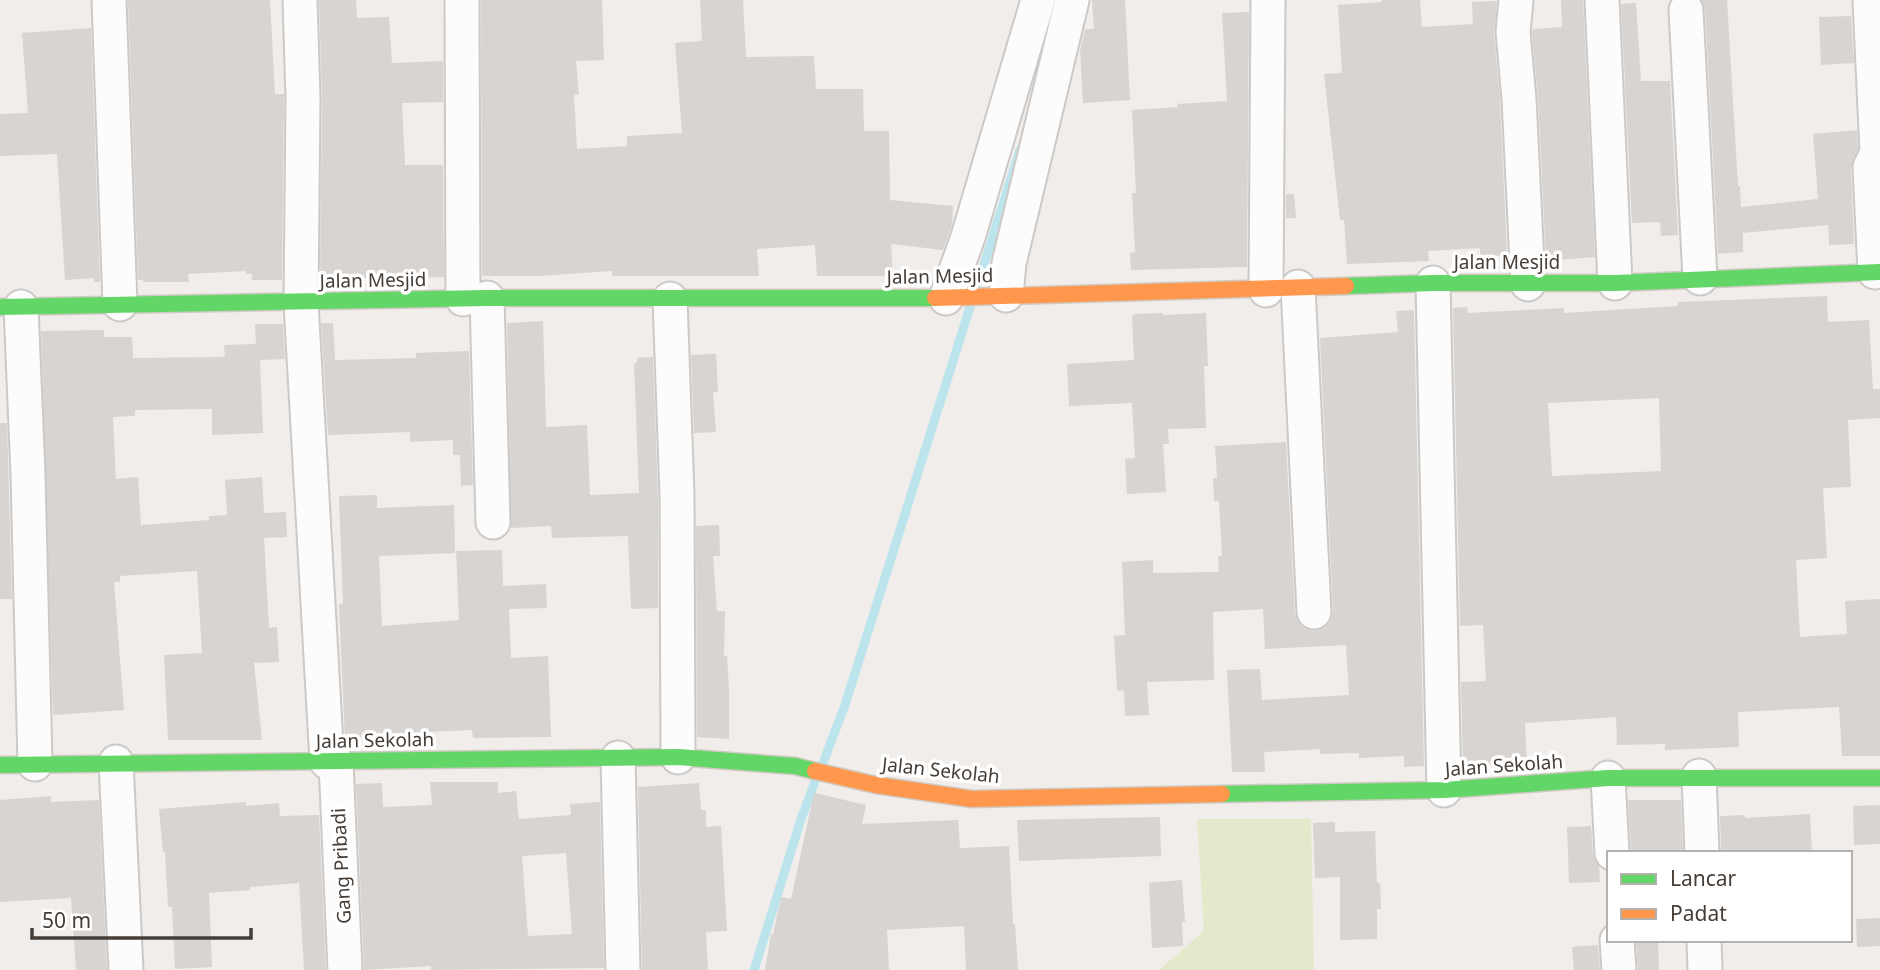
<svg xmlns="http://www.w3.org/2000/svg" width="1880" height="970" viewBox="0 0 1880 970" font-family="'Noto Sans',sans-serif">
  <rect width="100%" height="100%" fill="#f0edea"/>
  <polygon fill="#e4e9cb" points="1197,819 1311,819 1314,970 1159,970 1204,931"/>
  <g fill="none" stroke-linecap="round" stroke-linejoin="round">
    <g stroke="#bce4ed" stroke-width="9">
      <polyline points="977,287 1020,150"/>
      <polyline points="823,763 845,705 970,307"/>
      <polyline points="754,970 801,819 816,779"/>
    </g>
  </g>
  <g fill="#d8d4d1" fill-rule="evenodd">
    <polygon points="128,0 270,0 275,94 284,94 282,280 252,280 252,274 246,274 246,271 188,274 189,282 143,282 143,280 138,280"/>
    <polygon points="319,0 356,0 357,18 389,17 392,63 443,61 443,102 402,103 405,165 443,165 444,277 320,279 322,97"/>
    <polygon points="481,0 602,0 604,60 576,61 579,94 574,95 577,149 627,146 627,136 682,133 675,43 702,41 700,0 743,0 746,57 814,56 816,89 863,89 864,131 889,131 890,200 953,206 952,225 943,250 891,244 893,276 817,276 815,245 757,249 759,276 612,276 612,271 540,276 482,276"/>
    <polygon points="1092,0 1125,0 1130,100 1083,103 1080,50 1085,29 1094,29"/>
    <polygon points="1382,0 1420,0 1422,27 1473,24 1472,2 1497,1 1494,33 1500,100 1507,255 1480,257 1480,248 1428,251 1429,261 1347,264 1344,220 1340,220 1324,74 1342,73 1338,5 1382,2"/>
    <polygon points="1561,0 1583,0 1595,257 1546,261 1538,98 1532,32 1533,29 1562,27"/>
    <polygon points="1702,0 1727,0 1738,186 1740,186 1741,207 1818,199 1813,134 1857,130 1858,149 1851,168 1854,244 1829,245 1828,225 1743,233 1743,252 1718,254 1705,9"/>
    <polygon points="1636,3 1641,81 1670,81 1678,235 1661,236 1660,222 1632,223 1621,4"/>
    <polygon points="1249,12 1247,267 1131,270 1130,253 1135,252 1132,193 1136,193 1132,110 1178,107 1177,104 1227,101 1222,13"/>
    <polygon points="1851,16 1854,63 1821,65 1819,17"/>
    <polygon points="91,28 100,282 94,282 94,278 65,280 57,154 0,156 0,114 28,113 22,33"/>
    <polygon points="1286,194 1294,194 1296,218 1286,218"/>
    <path d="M 1827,296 L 1828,322 L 1869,320 L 1873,389 L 1880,389 L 1880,418 L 1848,420 L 1851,487 L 1823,488 L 1827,558 L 1796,560 L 1800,637 L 1847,634 L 1845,601 L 1880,599 L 1880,756 L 1842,756 L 1839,707 L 1738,712 L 1739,747 L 1665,750 L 1665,744 L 1617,745 L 1616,717 L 1525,723 L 1527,762 L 1463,767 L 1461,682 L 1486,681 L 1483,625 L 1460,626 L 1453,308 L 1467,307 L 1468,313 L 1564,308 L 1564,313 L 1678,306 L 1678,302 ZM 1659,398 L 1661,471 L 1552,476 L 1548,403 Z"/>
    <polygon points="1414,310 1424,766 1404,767 1404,756 1359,758 1359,753 1320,754 1320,749 1264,752 1265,772 1232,772 1227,670 1260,669 1262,700 1349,695 1346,645 1265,649 1263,609 1213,612 1214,680 1147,682 1149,715 1125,716 1124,690 1117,691 1114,636 1125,635 1122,562 1153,560 1153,573 1219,572 1218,556 1222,556 1219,501 1214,501 1213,478 1217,478 1215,446 1286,442 1295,614 1298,622 1305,629 1314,631 1324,628 1331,621 1333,611 1320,338 1398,332 1396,311"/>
    <polygon points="1163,313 1163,315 1206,313 1208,366 1204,366 1206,428 1168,429 1169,444 1163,444 1166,492 1127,494 1125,459 1135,458 1132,403 1069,406 1067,364 1134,360 1132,316 1134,314"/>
    <polygon points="543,321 546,427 587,425 590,495 639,493 634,363 637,363 637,358 653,357 658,495 658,608 631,609 628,536 552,538 551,526 511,528 507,323"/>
    <polygon points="321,323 333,323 335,360 416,358 416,353 469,351 473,485 461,486 460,455 453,455 453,440 410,442 410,432 328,435"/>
    <polygon points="255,324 283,324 285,359 260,360 263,433 212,435 212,409 135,410 135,416 113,417 116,479 138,477 141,525 209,520 209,516 227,515 225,480 262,477 264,513 286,512 287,537 264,538 269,628 277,627 279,662 254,663 262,740 168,740 164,655 202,653 197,571 120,576 120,582 114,582 124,710 53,715 41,331 104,330 104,337 132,337 133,358 225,357 224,345 256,344"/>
    <polygon points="716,354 718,392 713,392 716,432 694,433 691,355"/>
    <polygon points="0,423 7,423 12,599 0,599"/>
    <polygon points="377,495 377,508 454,505 455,553 379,556 382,626 459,620 456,551 502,550 503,586 546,584 547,608 509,609 511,658 548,656 551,737 473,738 472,730 426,732 426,739 345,740 339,604 343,604 339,496"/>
    <polygon points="719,525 720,556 713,556 717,611 725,611 724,656 727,656 729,690 729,739 697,737 696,526"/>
    <path d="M 430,782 L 498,782 L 498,793 L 516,791 L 519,819 L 571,815 L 570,804 L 600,802 L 604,968 L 431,970 L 431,966 L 364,970 L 356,784 L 382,783 L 383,807 L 432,805 ZM 566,853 L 572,934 L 528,936 L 522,856 Z"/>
    <polygon points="699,783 701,810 706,810 706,827 721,826 727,931 706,932 708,970 642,970 638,787"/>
    <polygon points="814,793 866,805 862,824 958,820 960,848 1009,846 1013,924 1015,924 1018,970 966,970 964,926 887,930 889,970 765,970 771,934 773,935 781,897 791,899"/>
    <polygon points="51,796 51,802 99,800 107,970 76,970 71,898 0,902 0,800"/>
    <polygon points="1628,800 1681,800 1683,853 1631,853"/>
    <polygon points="246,802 246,806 279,803 280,816 319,815 326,970 304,970 299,883 250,887 250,890 209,893 212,967 175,969 172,907 168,907 165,852 163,852 159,809"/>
    <polygon points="1880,805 1880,844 1854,845 1853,806"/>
    <polygon points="1810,814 1812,853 1721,853 1720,816 1745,815 1745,818"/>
    <polygon points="1160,817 1161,856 1019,861 1017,820"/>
    <polygon points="1335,822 1335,832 1375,831 1377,883 1380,883 1381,909 1377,909 1377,939 1340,940 1340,877 1315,878 1313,823"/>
    <polygon points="1591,826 1593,854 1599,866 1600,882 1569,883 1567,827"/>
    <polygon points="1182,880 1185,922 1182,922 1183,946 1152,948 1149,883"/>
    <polygon points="1880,918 1880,946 1857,947 1856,919"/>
    <polygon points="1636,940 1658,940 1659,970 1638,970"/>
    <polygon points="1598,945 1600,970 1574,970 1572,947"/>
  </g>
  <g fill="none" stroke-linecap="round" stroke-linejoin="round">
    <defs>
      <g id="street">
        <polyline points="109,0 120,304"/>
        <polyline points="300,0 303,98 301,303 327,762"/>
        <polyline points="462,0 463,299"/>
        <polyline points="1516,0 1513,32 1519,99 1528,284"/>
        <polyline points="1602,0 1615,283"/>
        <polyline points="1870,0 1877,153 1870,167 1875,272"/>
        <polyline points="1686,10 1700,278"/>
        <polyline points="1433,283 1444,790"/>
        <polyline points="1298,287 1314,612"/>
        <polyline points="1266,290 1268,0"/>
        <polyline points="1006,295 1009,263 1072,0"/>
        <polyline points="487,298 493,522"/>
        <polyline points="946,298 968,237 1038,0"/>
        <polyline points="670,299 677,495 678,757"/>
        <polyline points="21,307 28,475 35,764"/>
        <polyline points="618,758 623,970"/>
        <polyline points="116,762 126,970"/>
        <polyline points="336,762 345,970"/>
        <polyline points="1699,776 1702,853"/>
        <polyline points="1608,778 1612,853"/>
        <polyline points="1617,940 1619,970"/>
        <polyline points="1704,940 1705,970"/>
      </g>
      <g id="fast">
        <polyline points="1346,286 1433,283 1615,283 1880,272"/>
        <polyline points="0,307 487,298 935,298"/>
        <polyline points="0,765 678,757 795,766 815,771"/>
        <polyline points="1222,794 1444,790 1608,778 1880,778"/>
      </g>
      <g id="slow">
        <polyline points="935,298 1346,286"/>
        <polyline points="815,771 876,785 972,799 1222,794"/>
      </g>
    </defs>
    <use href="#street" stroke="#ccc9c6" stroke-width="37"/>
    <use href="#fast" stroke="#d1cac2" stroke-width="19"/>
    <use href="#slow" stroke="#d1cac2" stroke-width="19"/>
    <use href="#street" stroke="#fdfcfc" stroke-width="33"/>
    <use href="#fast" stroke="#63d668" stroke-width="16"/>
    <use href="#slow" stroke="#ff974d" stroke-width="16"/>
  </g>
  <g text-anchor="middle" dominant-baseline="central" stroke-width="7" stroke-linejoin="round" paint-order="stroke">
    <g font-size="19" fill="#463d36" stroke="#fff">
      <text x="1507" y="262">Jalan Mesjid</text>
      <text transform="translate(940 276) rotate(-1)">Jalan Mesjid</text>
      <text transform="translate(373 280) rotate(-1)">Jalan Mesjid</text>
      <text transform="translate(375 740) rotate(-1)">Jalan Sekolah</text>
      <text transform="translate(1504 765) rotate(-4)">Jalan Sekolah</text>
      <text transform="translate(941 770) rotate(6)">Jalan Sekolah</text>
      <text transform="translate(341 866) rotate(-93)">Gang Pribadi</text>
    </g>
  </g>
  <rect x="1607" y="851" width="245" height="91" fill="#ffffff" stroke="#b5b1af" stroke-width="2"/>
  <rect x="1621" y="874" width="35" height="10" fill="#63d668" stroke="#b5b1af" stroke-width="2"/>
  <text x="1670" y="886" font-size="21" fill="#463d36">Lancar</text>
  <rect x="1621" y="909" width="35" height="10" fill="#ff974d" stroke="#b5b1af" stroke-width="2"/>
  <text x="1670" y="921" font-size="21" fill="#463d36">Padat</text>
  <path d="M32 928v10h219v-10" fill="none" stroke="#463d36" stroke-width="3.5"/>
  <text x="42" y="928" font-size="21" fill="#463d36" stroke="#ffffff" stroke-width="5" paint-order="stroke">50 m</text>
</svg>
